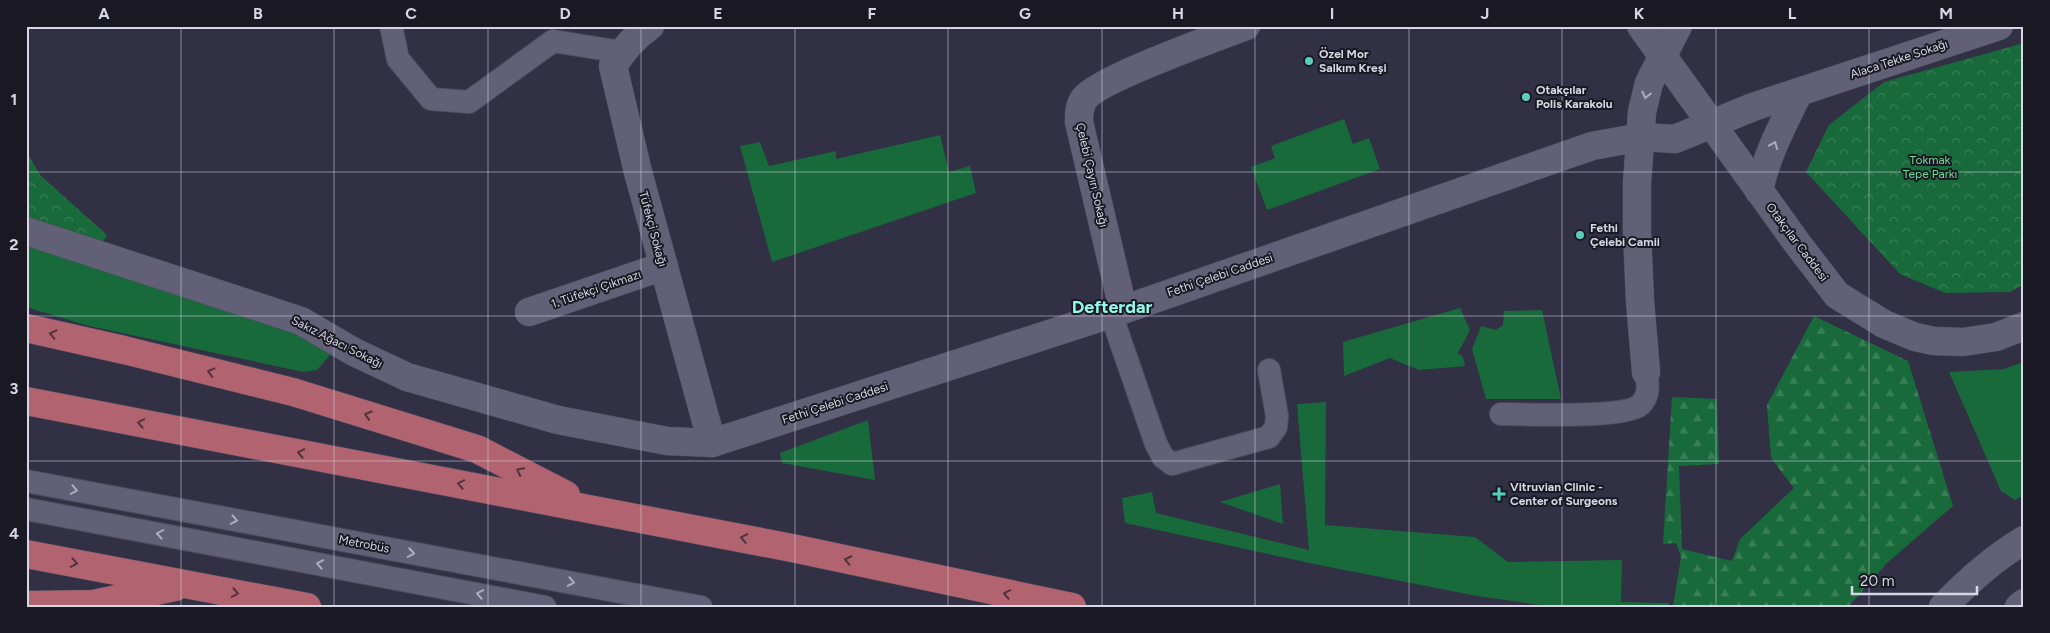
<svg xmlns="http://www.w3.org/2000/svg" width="2050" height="633" viewBox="0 0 2050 633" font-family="Figtree,sans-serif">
  <defs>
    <pattern id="forest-firs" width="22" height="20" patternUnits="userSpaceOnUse" patternTransform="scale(1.25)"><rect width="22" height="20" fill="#186a3a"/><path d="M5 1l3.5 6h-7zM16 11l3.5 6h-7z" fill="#397f56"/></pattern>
    <pattern id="park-crowns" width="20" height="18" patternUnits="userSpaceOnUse" patternTransform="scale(1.25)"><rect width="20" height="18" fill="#186a3a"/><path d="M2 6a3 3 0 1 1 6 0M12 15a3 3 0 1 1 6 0" fill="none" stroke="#397f56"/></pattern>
  </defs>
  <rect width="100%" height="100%" fill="#313045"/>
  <g fill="#186a3a">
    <polygon points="1344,119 1353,144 1369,138 1380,169 1267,210 1251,167 1275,158 1271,146"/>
    <polygon points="940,135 949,172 970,166 976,193 772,262 740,146 760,142 769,166 836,151 836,159"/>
    <polygon points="26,241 299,327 330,355 317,370 303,372 85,325 26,307"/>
    <polygon points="1460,308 1470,330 1458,353 1463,357 1465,366 1419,370 1390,358 1344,376 1343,342"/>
    <polygon points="1542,310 1561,399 1486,399 1472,349 1481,326 1496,330 1503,325 1504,311"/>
    <polygon points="2024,362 2024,495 2015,500 2001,491 1949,372 2004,369"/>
    <polygon points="1326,402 1325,525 1475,537 1508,562 1622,560 1621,602 1669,603 1668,607 1553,607 1477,596 1319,565 1125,523 1122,498 1152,492 1156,513 1309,550 1297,404"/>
    <polygon points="868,420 875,480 782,463 780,453"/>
    <polygon points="1280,484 1283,524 1220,502"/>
  </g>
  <polygon fill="url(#forest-firs)" points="1814,316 1908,361 1953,506 1887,563 1848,607 1673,607 1681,557 1676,543 1663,544 1672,397 1717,399 1719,464 1679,466 1682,549 1732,561 1740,539 1794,488 1771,458 1767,405"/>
  <g fill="url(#park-crowns)">
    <polygon points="2024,43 2024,284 2010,292 1945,293 1900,274 1806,172 1829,125 1884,82"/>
    <polygon points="26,151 40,175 107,235 101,245 26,225"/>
  </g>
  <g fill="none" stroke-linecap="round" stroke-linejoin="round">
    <defs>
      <g id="service">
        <polyline points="391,26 398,59 431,99 469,102 553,41 621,52"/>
        <polyline points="1111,314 1156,444 1163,457 1172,464 1269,437 1276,427 1277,416 1269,370"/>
        <path d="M 1501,414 C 1526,414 1623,419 1640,405 C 1650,396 1648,384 1646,372"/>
        <polyline points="26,481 701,607"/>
        <polyline points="26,509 545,607"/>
      </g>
      <g id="minor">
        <path d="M 650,26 C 634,37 623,50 613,66 L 638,172 L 712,443"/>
        <path d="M 1759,191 C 1766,156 1783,124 1799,92"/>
        <polyline points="26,231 301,321 354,352 407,377 558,420 667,441 712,443 1111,314 1592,146 1642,137 1675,139 1753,107 1999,26"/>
        <path d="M 1123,309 L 1079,122 C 1079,114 1079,106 1084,99 C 1098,79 1218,37 1246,26"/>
        <polyline points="529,312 664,266"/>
        <polyline points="1646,372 1640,301 1637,231 1637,184 1642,112 1649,83 1678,26"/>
      </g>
      <g id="secondary">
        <polyline points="1641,26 1797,243 1837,295 1884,324 1915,337 1934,341 1963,342 1996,337 2024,326"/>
        <path d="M 1943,607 C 1967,582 1994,558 2024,540"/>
        <polyline points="2019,607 2024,603"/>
      </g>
      <g id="trunk">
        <polyline points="26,328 124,350 293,392 477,449 566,495"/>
        <polyline points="26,401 792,548 1072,607"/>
        <polyline points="26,554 307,607"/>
        <polyline points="26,605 93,604 175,587"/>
      </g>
    </defs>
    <use href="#service" stroke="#4e4d5f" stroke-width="24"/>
    <use href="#minor" stroke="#4e4d5f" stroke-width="29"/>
    <use href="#secondary" stroke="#4e4d5f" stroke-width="29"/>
    <use href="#trunk" stroke="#4e4d5f" stroke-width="29"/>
    <use href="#service" stroke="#616077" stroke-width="22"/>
    <use href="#minor" stroke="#616077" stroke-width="28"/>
    <use href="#secondary" stroke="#616077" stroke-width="28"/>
    <use href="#trunk" stroke="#b16370" stroke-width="28"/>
  </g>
  <defs><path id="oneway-chevron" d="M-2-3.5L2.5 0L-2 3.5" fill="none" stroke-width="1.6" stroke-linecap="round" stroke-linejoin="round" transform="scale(1.25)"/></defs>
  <g stroke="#adadbe">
    <use href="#oneway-chevron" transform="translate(1646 95) rotate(103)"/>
    <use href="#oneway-chevron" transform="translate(1774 145) rotate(-68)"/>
    <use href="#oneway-chevron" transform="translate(74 490) rotate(11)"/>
    <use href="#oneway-chevron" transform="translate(234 520) rotate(11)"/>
    <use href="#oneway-chevron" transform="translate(160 534) rotate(-170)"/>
    <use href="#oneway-chevron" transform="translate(411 553) rotate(10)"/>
    <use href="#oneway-chevron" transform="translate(320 564) rotate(-169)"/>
    <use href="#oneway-chevron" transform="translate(571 582) rotate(11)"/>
    <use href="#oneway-chevron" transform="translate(480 594) rotate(-169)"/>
  </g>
  <g stroke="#4f333e">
    <use href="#oneway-chevron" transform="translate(53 334) rotate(-167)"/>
    <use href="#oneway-chevron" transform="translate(211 372) rotate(-166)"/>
    <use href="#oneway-chevron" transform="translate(368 415) rotate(-163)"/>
    <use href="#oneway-chevron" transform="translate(141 423) rotate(-169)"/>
    <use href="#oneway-chevron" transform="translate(301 453) rotate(-169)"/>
    <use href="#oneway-chevron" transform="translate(520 471) rotate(-153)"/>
    <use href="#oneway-chevron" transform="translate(461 484) rotate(-169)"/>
    <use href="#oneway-chevron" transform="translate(744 538) rotate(-169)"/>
    <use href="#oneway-chevron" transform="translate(848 560) rotate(-168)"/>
    <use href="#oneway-chevron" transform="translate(74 563) rotate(11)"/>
    <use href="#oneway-chevron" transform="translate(235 593) rotate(11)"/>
    <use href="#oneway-chevron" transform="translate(1007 594) rotate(-169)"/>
  </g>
  <path fill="none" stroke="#d6d6e4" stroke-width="1" stroke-opacity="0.55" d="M 181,26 L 181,607M 334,26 L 334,607M 488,26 L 488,607M 641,26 L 641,607M 795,26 L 795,607M 948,26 L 948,607M 1102,26 L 1102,607M 1255,26 L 1255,607M 1409,26 L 1409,607M 1562,26 L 1562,607M 1716,26 L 1716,607M 1869,26 L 1869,607M 26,172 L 2024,172M 26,316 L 2024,316M 26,461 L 2024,461"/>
  <g fill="#59cebf" stroke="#1a1923" stroke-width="2">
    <circle cx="1309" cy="61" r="5"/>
    <circle cx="1526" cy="97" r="5"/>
    <circle cx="1580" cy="235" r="5"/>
    <path d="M1496.5 486.5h5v5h5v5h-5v5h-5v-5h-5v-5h5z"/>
  </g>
  <g text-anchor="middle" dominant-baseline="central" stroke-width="4" stroke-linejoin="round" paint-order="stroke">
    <g font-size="12" font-weight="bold" fill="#d6d6e4" stroke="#1a1923" text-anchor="start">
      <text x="1319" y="54">Özel Mor<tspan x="1319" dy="14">Salkım Kreşi</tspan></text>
      <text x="1536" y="90">Otakçılar<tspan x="1536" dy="14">Polis Karakolu</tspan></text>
      <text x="1590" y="228">Fethi<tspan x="1590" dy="14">Çelebi Camii</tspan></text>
      <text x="1510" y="487">Vitruvian Clinic -<tspan x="1510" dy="14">Center of Surgeons</tspan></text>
    </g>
    <g font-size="12" fill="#d6d6e4" stroke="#1a1923">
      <text transform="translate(1899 59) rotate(-18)">Alaca Tekke Sokağı</text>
      <text transform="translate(1092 175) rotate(77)">Çelebi Çayırı Sokağı</text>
      <text transform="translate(653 229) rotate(75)">Tüfekçi Sokağı</text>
      <text transform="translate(1797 242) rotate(53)">Otakçılar Caddesi</text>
      <text transform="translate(1220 275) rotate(-19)">Fethi Çelebi Caddesi</text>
      <text transform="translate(596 289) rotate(-19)">1. Tüfekçi Çıkmazı</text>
      <text transform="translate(337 342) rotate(27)">Sakız Ağacı Sokağı</text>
      <text transform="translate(835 403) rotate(-18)">Fethi Çelebi Caddesi</text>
      <text transform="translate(364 544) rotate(11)">Metrobüs</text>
    </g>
    <g font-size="12" fill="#6ddd93" stroke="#1a1923">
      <text x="1930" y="160">Tokmak<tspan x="1930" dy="14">Tepe Parkı</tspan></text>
    </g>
    <g font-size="18" font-weight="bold" fill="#92faea" stroke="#1a1923">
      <text x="1112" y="307">Defterdar</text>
    </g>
  </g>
  <rect width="2050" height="633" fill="none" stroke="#1a1923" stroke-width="55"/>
  <path d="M1852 586v8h125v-8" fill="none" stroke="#d6d6e4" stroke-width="2.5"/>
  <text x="1860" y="586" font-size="15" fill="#d6d6e4" stroke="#1a1923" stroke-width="4" paint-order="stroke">20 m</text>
  <rect x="28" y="28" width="1994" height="578" fill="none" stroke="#d6d6e4" stroke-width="2"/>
  <g font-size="16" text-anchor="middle" font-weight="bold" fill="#d6d6e4">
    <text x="104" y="19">A</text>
    <text x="258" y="19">B</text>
    <text x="411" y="19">C</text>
    <text x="565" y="19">D</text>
    <text x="718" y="19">E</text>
    <text x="872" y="19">F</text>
    <text x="1025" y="19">G</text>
    <text x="1178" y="19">H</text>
    <text x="1332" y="19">I</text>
    <text x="1485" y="19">J</text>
    <text x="1639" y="19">K</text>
    <text x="1792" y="19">L</text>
    <text x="1946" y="19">M</text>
    <text x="14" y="105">1</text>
    <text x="14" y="250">2</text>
    <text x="14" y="394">3</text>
    <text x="14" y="539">4</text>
  </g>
</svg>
